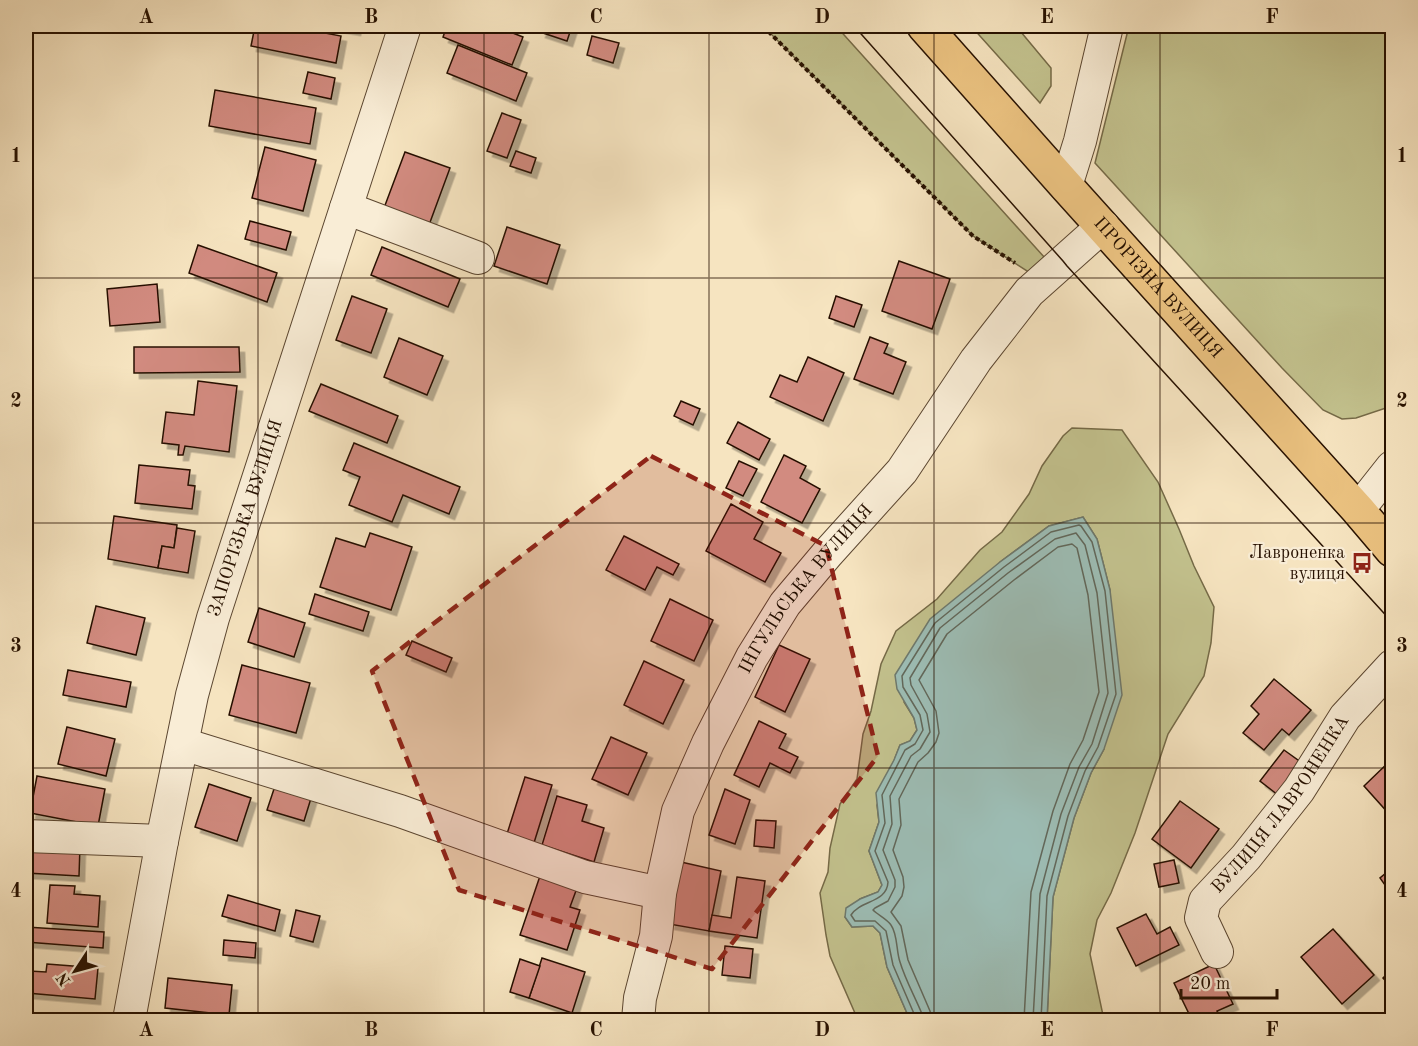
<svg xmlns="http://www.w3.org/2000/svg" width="1418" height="1046" viewBox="0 0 1418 1046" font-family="'Old Standard TT',serif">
  <defs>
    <filter id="shadow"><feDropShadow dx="5.5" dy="5.5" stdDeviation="0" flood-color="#0004"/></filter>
  </defs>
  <rect width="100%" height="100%" fill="#f6e4c0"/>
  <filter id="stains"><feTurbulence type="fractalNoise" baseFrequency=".00333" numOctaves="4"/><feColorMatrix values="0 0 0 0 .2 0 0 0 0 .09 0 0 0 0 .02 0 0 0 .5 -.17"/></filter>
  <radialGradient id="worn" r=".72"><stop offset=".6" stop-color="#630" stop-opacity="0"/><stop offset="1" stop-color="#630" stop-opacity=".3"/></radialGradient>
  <g fill="#c3c28e" stroke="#756a47" stroke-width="1.5">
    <polygon points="763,26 836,26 1054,268 1041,280 973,236"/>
    <polygon points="971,26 1016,26 1051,68 1051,86 1040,103"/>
    <polygon points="1129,26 1222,26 1246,32 1248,26 1392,26 1392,406 1356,418 1342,419 1323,410 1282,368 1095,163"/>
    <polygon points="1072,428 1122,430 1158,482 1179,529 1194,566 1214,607 1211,643 1204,676 1168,734 1135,833 1111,893 1097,920 1090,954 1104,1020 1047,1020 1053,897 1074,818 1091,773 1104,749 1110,590 1097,539 1083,517 1049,526 1000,562 904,702 914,718 917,730 910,741 900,745 877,805 879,822 869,851 882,885 878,892 860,899 845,917 852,927 873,926 880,933 887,967 910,1020 858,1020 830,956 826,935 820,893 828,872 830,848 840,804 857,779 863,734 871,711 881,664 896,631 937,599 980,550 1002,532 1029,494 1042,466 1063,436"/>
  </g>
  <polygon fill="#9dbeb6" stroke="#6e796d" stroke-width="1.5" points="1083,517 1097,539 1110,590 1122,695 1104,749 1091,773 1074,818 1053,897 1047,1020 910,1020 887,967 880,933 873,926 852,927 845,917 846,908 860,899 878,892 882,885 869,851 879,822 876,793 894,760 900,745 910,741 917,730 914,718 897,689 895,675 930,619 1000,562 1049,526"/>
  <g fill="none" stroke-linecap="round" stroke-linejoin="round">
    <g stroke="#62685b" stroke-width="1.5">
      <path d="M 915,1020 L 915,1016 L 893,965 L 886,931 L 875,921 L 855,921 L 851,915 C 860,900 887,903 888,882 L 875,851 L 885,823 L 882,795 L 905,750 L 915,744 L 923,730 L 920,715 L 903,687 L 902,676 L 935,623 L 1004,567 L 1051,532 L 1079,525 L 1081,526 L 1092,542 L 1105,591 L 1116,694 L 1098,747 L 1085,771 L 1068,816 L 1047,896 L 1041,1020"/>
      <path d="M 923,1020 L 922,1014 C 915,997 905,979 900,962 C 896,951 898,935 891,925 C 887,919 878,915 873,910 L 875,908 L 888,901 L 895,887 L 895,880 L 883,850 L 892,824 L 890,796 L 911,756 L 920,749 L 930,732 L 927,714 L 911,685 L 910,678 L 940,628 L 1008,573 L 1055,539 L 1076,533 L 1085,545 L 1097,593 L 1108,693 L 1092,744 L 1079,767 L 1061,814 L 1040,894 L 1033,1020"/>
      <polyline points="932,1020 930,1011 908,960 901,926 891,912 902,896 904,887 903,877 893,850 901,825 899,799 918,762 928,753 936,742 939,733 936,711 919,680 947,634 1014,580 1058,547 1072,544 1077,548 1088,595 1099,692 1083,740 1070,764 1053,811 1031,892 1024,1020"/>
    </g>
  </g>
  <g fill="#d28b80" stroke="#271100" stroke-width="1.5" filter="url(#shadow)">
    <polygon points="255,26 315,26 314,31 341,36 336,63 251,46"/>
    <polygon points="332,26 356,26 355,30"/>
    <polygon points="447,26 495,26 523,37 512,65 443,37"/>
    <polygon points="543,26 572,26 567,41 540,32"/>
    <polygon points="592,36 619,43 613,63 587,55"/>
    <polygon points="458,45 527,73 516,101 447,73"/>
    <polygon points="308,72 335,78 331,99 303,93"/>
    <polygon points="215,90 316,108 310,144 209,126"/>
    <polygon points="502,113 521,120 507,158 487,151"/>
    <polygon points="265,147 316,160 303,211 252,198"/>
    <polygon points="516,151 536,158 531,173 510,166"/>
    <polygon points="405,152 450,168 429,225 384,208"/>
    <polygon points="250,221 291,232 286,250 245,239"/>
    <polygon points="507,227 560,245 547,284 494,266"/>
    <polygon points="198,245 277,273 267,302 189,273"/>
    <polygon points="382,247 460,279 448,307 371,275"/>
    <polygon points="899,261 950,279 932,329 882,311"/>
    <polygon points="157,284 160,322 110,326 107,289"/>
    <polygon points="352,296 387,309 371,353 336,340"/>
    <polygon points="836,296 862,305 854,327 829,318"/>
    <polygon points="870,337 888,344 884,353 906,362 893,394 854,379"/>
    <polygon points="399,338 443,356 427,395 384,377"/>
    <polygon points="134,347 239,347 240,372 134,373"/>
    <polygon points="808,357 844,373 823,421 770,397 780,375 797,382"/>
    <polygon points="198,381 237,386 229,452 185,446 183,455 178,455 179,445 162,443 166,412 194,415"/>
    <polygon points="321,384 398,416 387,443 309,411"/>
    <polygon points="681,401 700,409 693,425 674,416"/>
    <polygon points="738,422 770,439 759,460 727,443"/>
    <polygon points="354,443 460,487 449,514 403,495 392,522 349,505 360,477 343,470"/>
    <polygon points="784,455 806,466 800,478 820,489 802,523 761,502"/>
    <polygon points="739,461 757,469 743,496 726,488"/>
    <polygon points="139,465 190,470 188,485 195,486 192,509 135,503"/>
    <polygon points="731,504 763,522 754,539 781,553 765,582 706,551"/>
    <polygon points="114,516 177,525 174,548 162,546 158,568 108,559"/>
    <polygon points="177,528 195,531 188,573 158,568 162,546 174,548"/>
    <polygon points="370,533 412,547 391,610 320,587 336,538 365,547"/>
    <polygon points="624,536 679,564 673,575 657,567 645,590 606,570"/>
    <polygon points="315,594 369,612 363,631 309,614"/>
    <polygon points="670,599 713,620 694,661 651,641"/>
    <polygon points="96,606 145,618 136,655 87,643"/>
    <polygon points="259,608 305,623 294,657 248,642"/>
    <polygon points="412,641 452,658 446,672 406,655"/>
    <polygon points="779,645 810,659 785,712 755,697"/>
    <polygon points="644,661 684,680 663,724 624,705"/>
    <polygon points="242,665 310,683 296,733 229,715"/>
    <polygon points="68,670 131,682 126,707 63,695"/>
    <polygon points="1274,679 1311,710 1289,735 1282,729 1264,750 1243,733 1259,714 1251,706"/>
    <polygon points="759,721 786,734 779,748 798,757 790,773 770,763 759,787 734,775"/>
    <polygon points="67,727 115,739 106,776 58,764"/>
    <polygon points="611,737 647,753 628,795 592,779"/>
    <polygon points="1284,750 1302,763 1278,795 1260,781"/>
    <polygon points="1392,759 1392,812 1390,815 1364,786"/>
    <polygon points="37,776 105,789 98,826 30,813"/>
    <polygon points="525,777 552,785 533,846 506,837"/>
    <polygon points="276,783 312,795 304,821 267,810"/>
    <polygon points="209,784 251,798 237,841 195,827"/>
    <polygon points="725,789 750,800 735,844 709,835"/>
    <polygon points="557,796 587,805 582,821 604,828 594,862 542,845"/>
    <polygon points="1180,801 1219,829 1191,868 1152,839"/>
    <polygon points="756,820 776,821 774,848 754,846"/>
    <polygon points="26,843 80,846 79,876 26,873"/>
    <polygon points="1174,860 1179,883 1159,887 1154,864"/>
    <polygon points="681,862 721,871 709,931 669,924"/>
    <polygon points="1392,868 1392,895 1380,878"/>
    <polygon points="540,876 577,888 570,907 580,910 567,950 520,935"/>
    <polygon points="737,877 765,881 757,938 709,931 712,915 731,918"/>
    <polygon points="50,885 75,886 74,894 100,896 98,927 47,923"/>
    <polygon points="228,895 280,910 275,931 222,916"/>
    <polygon points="296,910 320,916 313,942 290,936"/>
    <polygon points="1146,914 1157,934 1170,927 1179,945 1136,966 1117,928"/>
    <polygon points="26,927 104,932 103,948 26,942"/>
    <polygon points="1333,929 1374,975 1342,1004 1301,957"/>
    <polygon points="224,940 256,943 255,958 223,955"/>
    <polygon points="725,946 753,949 750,978 722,975"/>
    <polygon points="542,958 585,972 572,1013 529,998"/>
    <polygon points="520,959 540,966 529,998 510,992"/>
    <polygon points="47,964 98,968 95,999 27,993 29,971 46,972"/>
    <polygon points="1214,964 1233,1004 1217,1011 1222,1020 1192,1020 1174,983"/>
    <polygon points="1392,969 1392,988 1383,978"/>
    <polygon points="168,978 232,985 229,1015 165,1008"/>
  </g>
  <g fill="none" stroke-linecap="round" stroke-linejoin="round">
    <defs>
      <g id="minor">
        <polyline points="1066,186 1080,141 1107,26"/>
        <polyline points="346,208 478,258"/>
        <polyline points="1358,510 1392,467"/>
        <polyline points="183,744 400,811 585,877 660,893"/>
        <polyline points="26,836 162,841"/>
        <path id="s1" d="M 1217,952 L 1201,918 L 1205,901 L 1246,857 L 1299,790 L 1345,717 L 1392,666"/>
        <path id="s2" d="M 129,1020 L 162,841 L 192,695 L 213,618 L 405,26"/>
        <path id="s3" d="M 638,1020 L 640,998 L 656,936 L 660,893 L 678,811 L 708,743 L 752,657 L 785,604 L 828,553 L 902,471 L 976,360 L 1029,292 L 1103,226"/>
      </g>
      <g id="major">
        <path id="s4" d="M 924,26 L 1066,186 L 1358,510 L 1392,550"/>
      </g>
    </defs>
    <use href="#minor" stroke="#5b4630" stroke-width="34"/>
    <use href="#major" stroke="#271100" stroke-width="36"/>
    <polyline stroke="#271100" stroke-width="4" stroke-dasharray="4.5 3" stroke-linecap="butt" points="763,26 973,236 1015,263"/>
    <use href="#minor" stroke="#f9edd6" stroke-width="32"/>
    <use href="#major" stroke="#ebc280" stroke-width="33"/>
    <polyline stroke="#271100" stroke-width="1.5" points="854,26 1063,261 1067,266 1392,622"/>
  </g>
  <path fill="#8f2418" fill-opacity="0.2" stroke="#8f2418" stroke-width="4.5" stroke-dasharray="12 8" stroke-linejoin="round" d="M 651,456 L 826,546 L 878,756 L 712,969 L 459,890 L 372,671 Z"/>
  <path fill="none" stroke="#271100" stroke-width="1.5" stroke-opacity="0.55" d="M 258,26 L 258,1020M 484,26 L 484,1020M 709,26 L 709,1020M 934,26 L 934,1020M 1160,26 L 1160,1020M 26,278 L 1392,278M 26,523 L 1392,523M 26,768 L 1392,768"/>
  <defs>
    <symbol id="bus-bare" viewBox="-9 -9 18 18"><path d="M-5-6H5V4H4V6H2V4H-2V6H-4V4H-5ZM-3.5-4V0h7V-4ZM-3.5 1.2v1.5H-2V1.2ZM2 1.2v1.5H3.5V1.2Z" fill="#8f2418" stroke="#f9edd6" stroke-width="2.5" paint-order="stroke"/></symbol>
  </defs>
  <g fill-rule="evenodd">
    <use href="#bus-bare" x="1347" y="548" width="30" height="30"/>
  </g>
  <g text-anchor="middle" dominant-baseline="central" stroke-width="4.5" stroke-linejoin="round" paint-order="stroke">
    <g font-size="18" fill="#271100" stroke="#f9edd6">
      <text stroke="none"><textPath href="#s4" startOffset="351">ПРОРІЗНА ВУЛИЦЯ</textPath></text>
      <text stroke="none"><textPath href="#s2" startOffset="516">ЗАПОРІЗЬКА ВУЛИЦЯ</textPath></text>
      <text stroke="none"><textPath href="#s3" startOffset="471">ІНГУЛЬСЬКА ВУЛИЦЯ</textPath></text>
      <text stroke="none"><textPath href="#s1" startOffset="178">ВУЛИЦЯ ЛАВРОНЕНКА</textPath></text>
    </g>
    <g font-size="18" fill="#271100" stroke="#f9edd6" text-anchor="end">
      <text x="1345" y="553">Лавроненка<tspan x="1345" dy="21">вулиця</tspan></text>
    </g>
  </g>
  <rect width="1418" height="1046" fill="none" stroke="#f6e4c0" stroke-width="66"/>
  <g transform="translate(75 971) rotate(234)" stroke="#f9edd6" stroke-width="4.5" paint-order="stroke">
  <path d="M0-4.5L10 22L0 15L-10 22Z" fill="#271100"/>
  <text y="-9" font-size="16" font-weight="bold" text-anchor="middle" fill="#271100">N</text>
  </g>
  <path d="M1181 989v9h96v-9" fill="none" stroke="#271100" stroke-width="3"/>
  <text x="1190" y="989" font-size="18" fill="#271100" stroke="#f9edd6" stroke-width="4.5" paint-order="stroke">20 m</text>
  <rect x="33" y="33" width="1352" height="980" fill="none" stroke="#271100" stroke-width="2"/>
  <g font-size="20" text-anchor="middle" font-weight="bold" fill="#271100">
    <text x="146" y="23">A</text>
    <text x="371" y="23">B</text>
    <text x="596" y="23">C</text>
    <text x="822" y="23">D</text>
    <text x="1047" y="23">E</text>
    <text x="1272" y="23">F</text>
    <text x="16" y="162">1</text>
    <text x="1402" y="162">1</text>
    <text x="16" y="407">2</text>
    <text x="1402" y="407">2</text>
    <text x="16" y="652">3</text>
    <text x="1402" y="652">3</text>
    <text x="16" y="897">4</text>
    <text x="1402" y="897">4</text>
    <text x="146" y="1036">A</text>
    <text x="371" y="1036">B</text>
    <text x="596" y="1036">C</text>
    <text x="822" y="1036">D</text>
    <text x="1047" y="1036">E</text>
    <text x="1272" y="1036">F</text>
  </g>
  <rect width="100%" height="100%" filter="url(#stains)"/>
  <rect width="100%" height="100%" fill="url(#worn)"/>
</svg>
